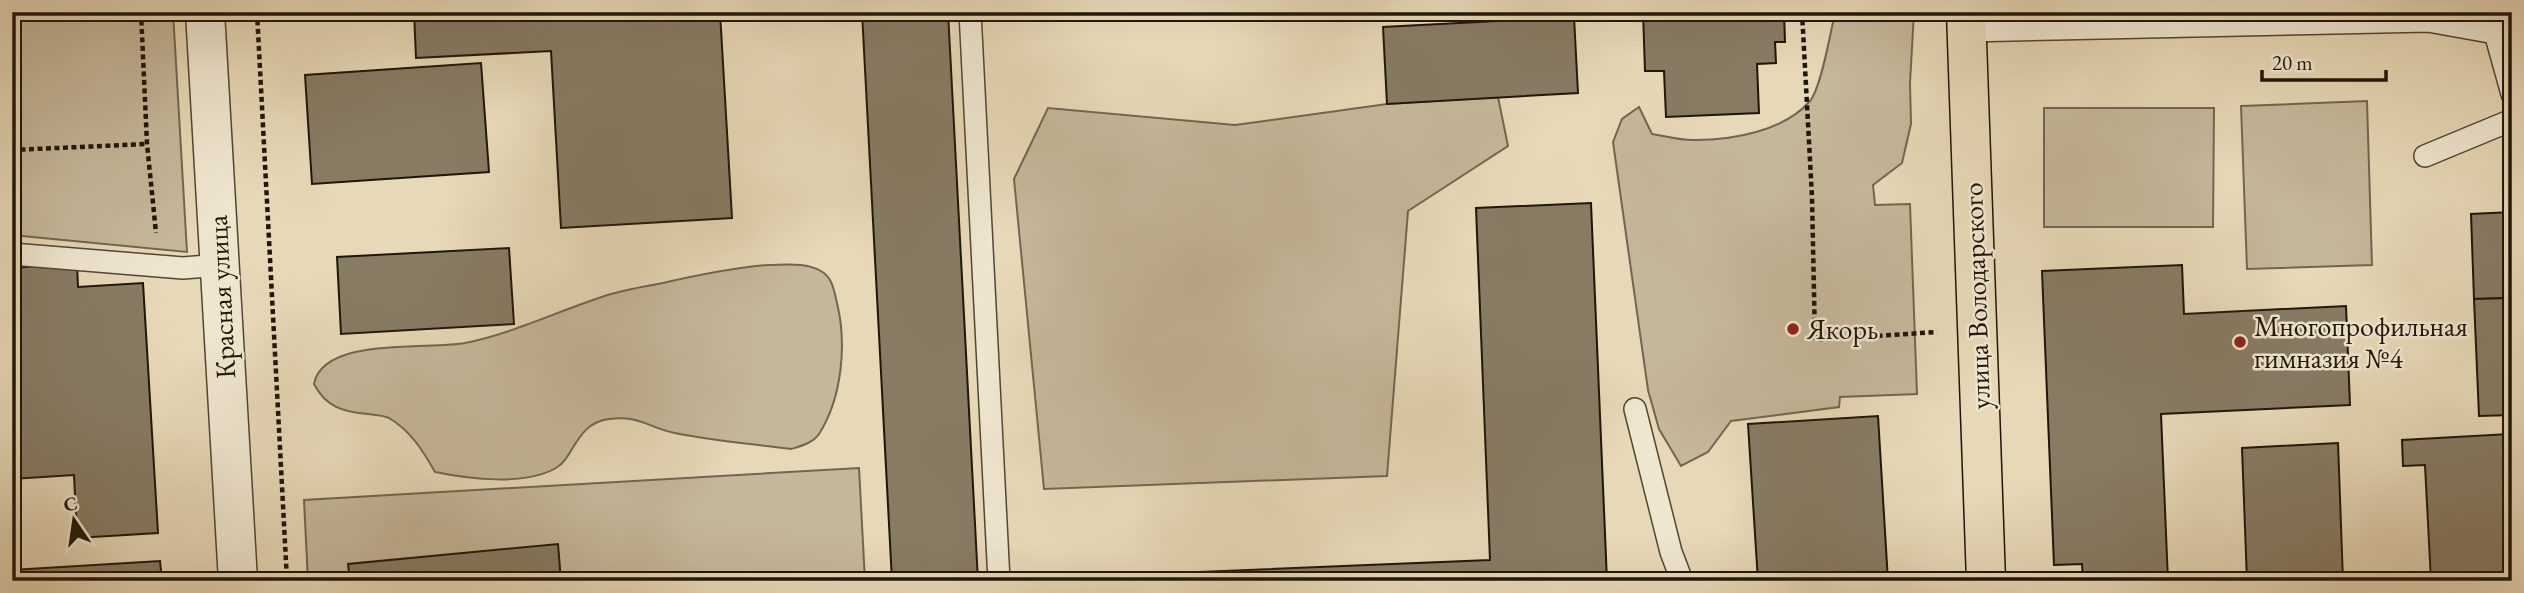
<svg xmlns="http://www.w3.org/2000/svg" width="2524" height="593" viewBox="0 0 2524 593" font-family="'EB Garamond',serif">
  <rect width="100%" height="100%" fill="#e7d8b7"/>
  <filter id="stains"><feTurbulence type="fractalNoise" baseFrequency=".00286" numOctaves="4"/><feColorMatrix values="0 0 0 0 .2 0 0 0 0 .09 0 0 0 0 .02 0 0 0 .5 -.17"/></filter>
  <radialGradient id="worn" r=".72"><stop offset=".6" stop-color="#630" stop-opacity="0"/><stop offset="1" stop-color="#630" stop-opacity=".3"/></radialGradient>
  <g fill="#c5b79a" stroke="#726652" stroke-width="2">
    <polygon points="12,12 173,12 187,252 12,235"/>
    <path d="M 1835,12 L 1914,12 L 1910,83 L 1911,124 L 1902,163 L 1873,185 L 1875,205 L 1910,204 L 1917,394 L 1840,397 L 1839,407 L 1731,421 L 1708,452 L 1681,466 L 1659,429 L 1648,390 L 1613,142 L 1622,119 L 1639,107 L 1652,134 C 1666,136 1681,141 1695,140 C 1733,140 1784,131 1810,101 C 1821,88 1831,31 1835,12 Z"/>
    <polygon points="1498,97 1508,146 1408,211 1387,476 1044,489 1014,179 1048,108 1235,125 1387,104"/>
    <polygon points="2367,101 2372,265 2247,269 2241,106"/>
    <polygon points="2044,108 2214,108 2213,227 2044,227"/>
    <path d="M 768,265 C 784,265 806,262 821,271 C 833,278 834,291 837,303 C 847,344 842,398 819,434 C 813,443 801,446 791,449 C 753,444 713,441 675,433 C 649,428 640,415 609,419 C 576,423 574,458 556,468 C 524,486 469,479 435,472 C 423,451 411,431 389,418 C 383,415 375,415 368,414 C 343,412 326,407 314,384 C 323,336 429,350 465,343 C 515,333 562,309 611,294 C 628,289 646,286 663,283 C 698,275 732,268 768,265 Z"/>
    <polygon points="859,468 865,581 308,581 304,500"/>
  </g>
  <g fill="#877b64" stroke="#1f160a" stroke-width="2">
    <polygon points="414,12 720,12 732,218 561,228 551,51 416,58"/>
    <polygon points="862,12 948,12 978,581 892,581"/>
    <polygon points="1643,12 1784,12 1785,42 1775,42 1776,63 1757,64 1759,113 1666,117 1664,71 1645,71"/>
    <polygon points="1574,17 1578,93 1387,104 1383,27"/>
    <polygon points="481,63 489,172 312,184 305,75"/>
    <polygon points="1591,203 1607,581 1052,581 1052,578 1490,560 1476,208"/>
    <polygon points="2512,212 2512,298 2474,299 2471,214"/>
    <polygon points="509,248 514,324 341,334 337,257"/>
    <polygon points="77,263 78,287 143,283 158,533 77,538 74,475 12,479 12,268"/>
    <polygon points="2182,265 2184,314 2346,306 2350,405 2161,414 2168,581 2083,581 2082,564 2054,565 2042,271"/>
    <polygon points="2512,298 2512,415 2479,416 2474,299"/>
    <polygon points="1878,416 1888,581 1758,581 1748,424"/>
    <polygon points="2509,434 2512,486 2512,581 2431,581 2425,465 2403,466 2402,440"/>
    <polygon points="2338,443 2343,581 2247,581 2242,448"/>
    <polygon points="558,544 561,581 350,581 348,564"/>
    <polygon points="160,561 162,581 12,581 12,570"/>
  </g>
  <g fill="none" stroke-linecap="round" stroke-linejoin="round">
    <defs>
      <g id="service">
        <polyline points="970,12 999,581"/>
        <polyline points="2512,15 2495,33 2512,94"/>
        <polyline points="1967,31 2428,21 2495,33"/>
        <polyline points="2425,156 2512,120"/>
        <polyline points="12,254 183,268 220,265"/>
        <polyline points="1635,409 1671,552 1682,581"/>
      </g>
      <polyline id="minor" points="205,12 238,581"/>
      <polyline id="primary" points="1966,12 1986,581"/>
    </defs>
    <use href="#service" stroke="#514635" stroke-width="24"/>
    <use href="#minor" stroke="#514635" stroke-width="41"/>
    <use href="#primary" stroke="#1f160a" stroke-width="41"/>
    <g stroke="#1f160a" stroke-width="4.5" stroke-dasharray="5 3.5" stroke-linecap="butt">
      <polyline points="141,12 147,144 156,233"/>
      <polyline points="257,12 287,581"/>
      <polyline points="1802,12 1812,197 1815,340 1937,332"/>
      <polyline points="12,150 147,144"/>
    </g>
    <use href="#service" stroke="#efe6d0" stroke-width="21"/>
    <use href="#minor" stroke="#efe6d0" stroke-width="38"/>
    <use href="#primary" stroke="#e7d8b7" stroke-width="38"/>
  </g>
  <g fill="#8f2418" stroke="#efe6d0" stroke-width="2.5">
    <circle cx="1793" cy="329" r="7"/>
    <circle cx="2240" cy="342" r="7"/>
  </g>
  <g text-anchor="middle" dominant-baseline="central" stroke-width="5" stroke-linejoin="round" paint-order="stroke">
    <g font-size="28" fill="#1f160a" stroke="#efe6d0">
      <text transform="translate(1976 296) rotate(-92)">улица Володарского</text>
      <text transform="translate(221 297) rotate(-93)">Красная улица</text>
    </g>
    <g font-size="28" fill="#1f160a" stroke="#efe6d0" text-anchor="start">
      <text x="2254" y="326">Многопрофильная<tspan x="2254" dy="32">гимназия №4</tspan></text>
      <text x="1807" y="329">Якорь</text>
    </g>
  </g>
  <rect width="2524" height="593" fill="none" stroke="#e7d8b7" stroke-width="42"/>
  <rect x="14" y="14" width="2496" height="565" fill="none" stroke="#1f160a" stroke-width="3.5"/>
  <rect x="21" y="21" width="2482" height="551" fill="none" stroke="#1f160a" stroke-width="2"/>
  <g transform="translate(74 520) rotate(347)" stroke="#efe6d0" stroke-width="5" paint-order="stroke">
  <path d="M0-5L12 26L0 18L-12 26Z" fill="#1f160a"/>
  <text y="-10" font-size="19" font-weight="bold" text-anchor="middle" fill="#1f160a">С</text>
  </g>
  <path d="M2262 70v10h124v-10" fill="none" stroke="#1f160a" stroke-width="3.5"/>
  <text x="2272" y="70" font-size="21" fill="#1f160a" stroke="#efe6d0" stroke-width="5" paint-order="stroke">20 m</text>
  <rect width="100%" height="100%" filter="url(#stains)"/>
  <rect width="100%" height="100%" fill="url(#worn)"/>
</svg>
